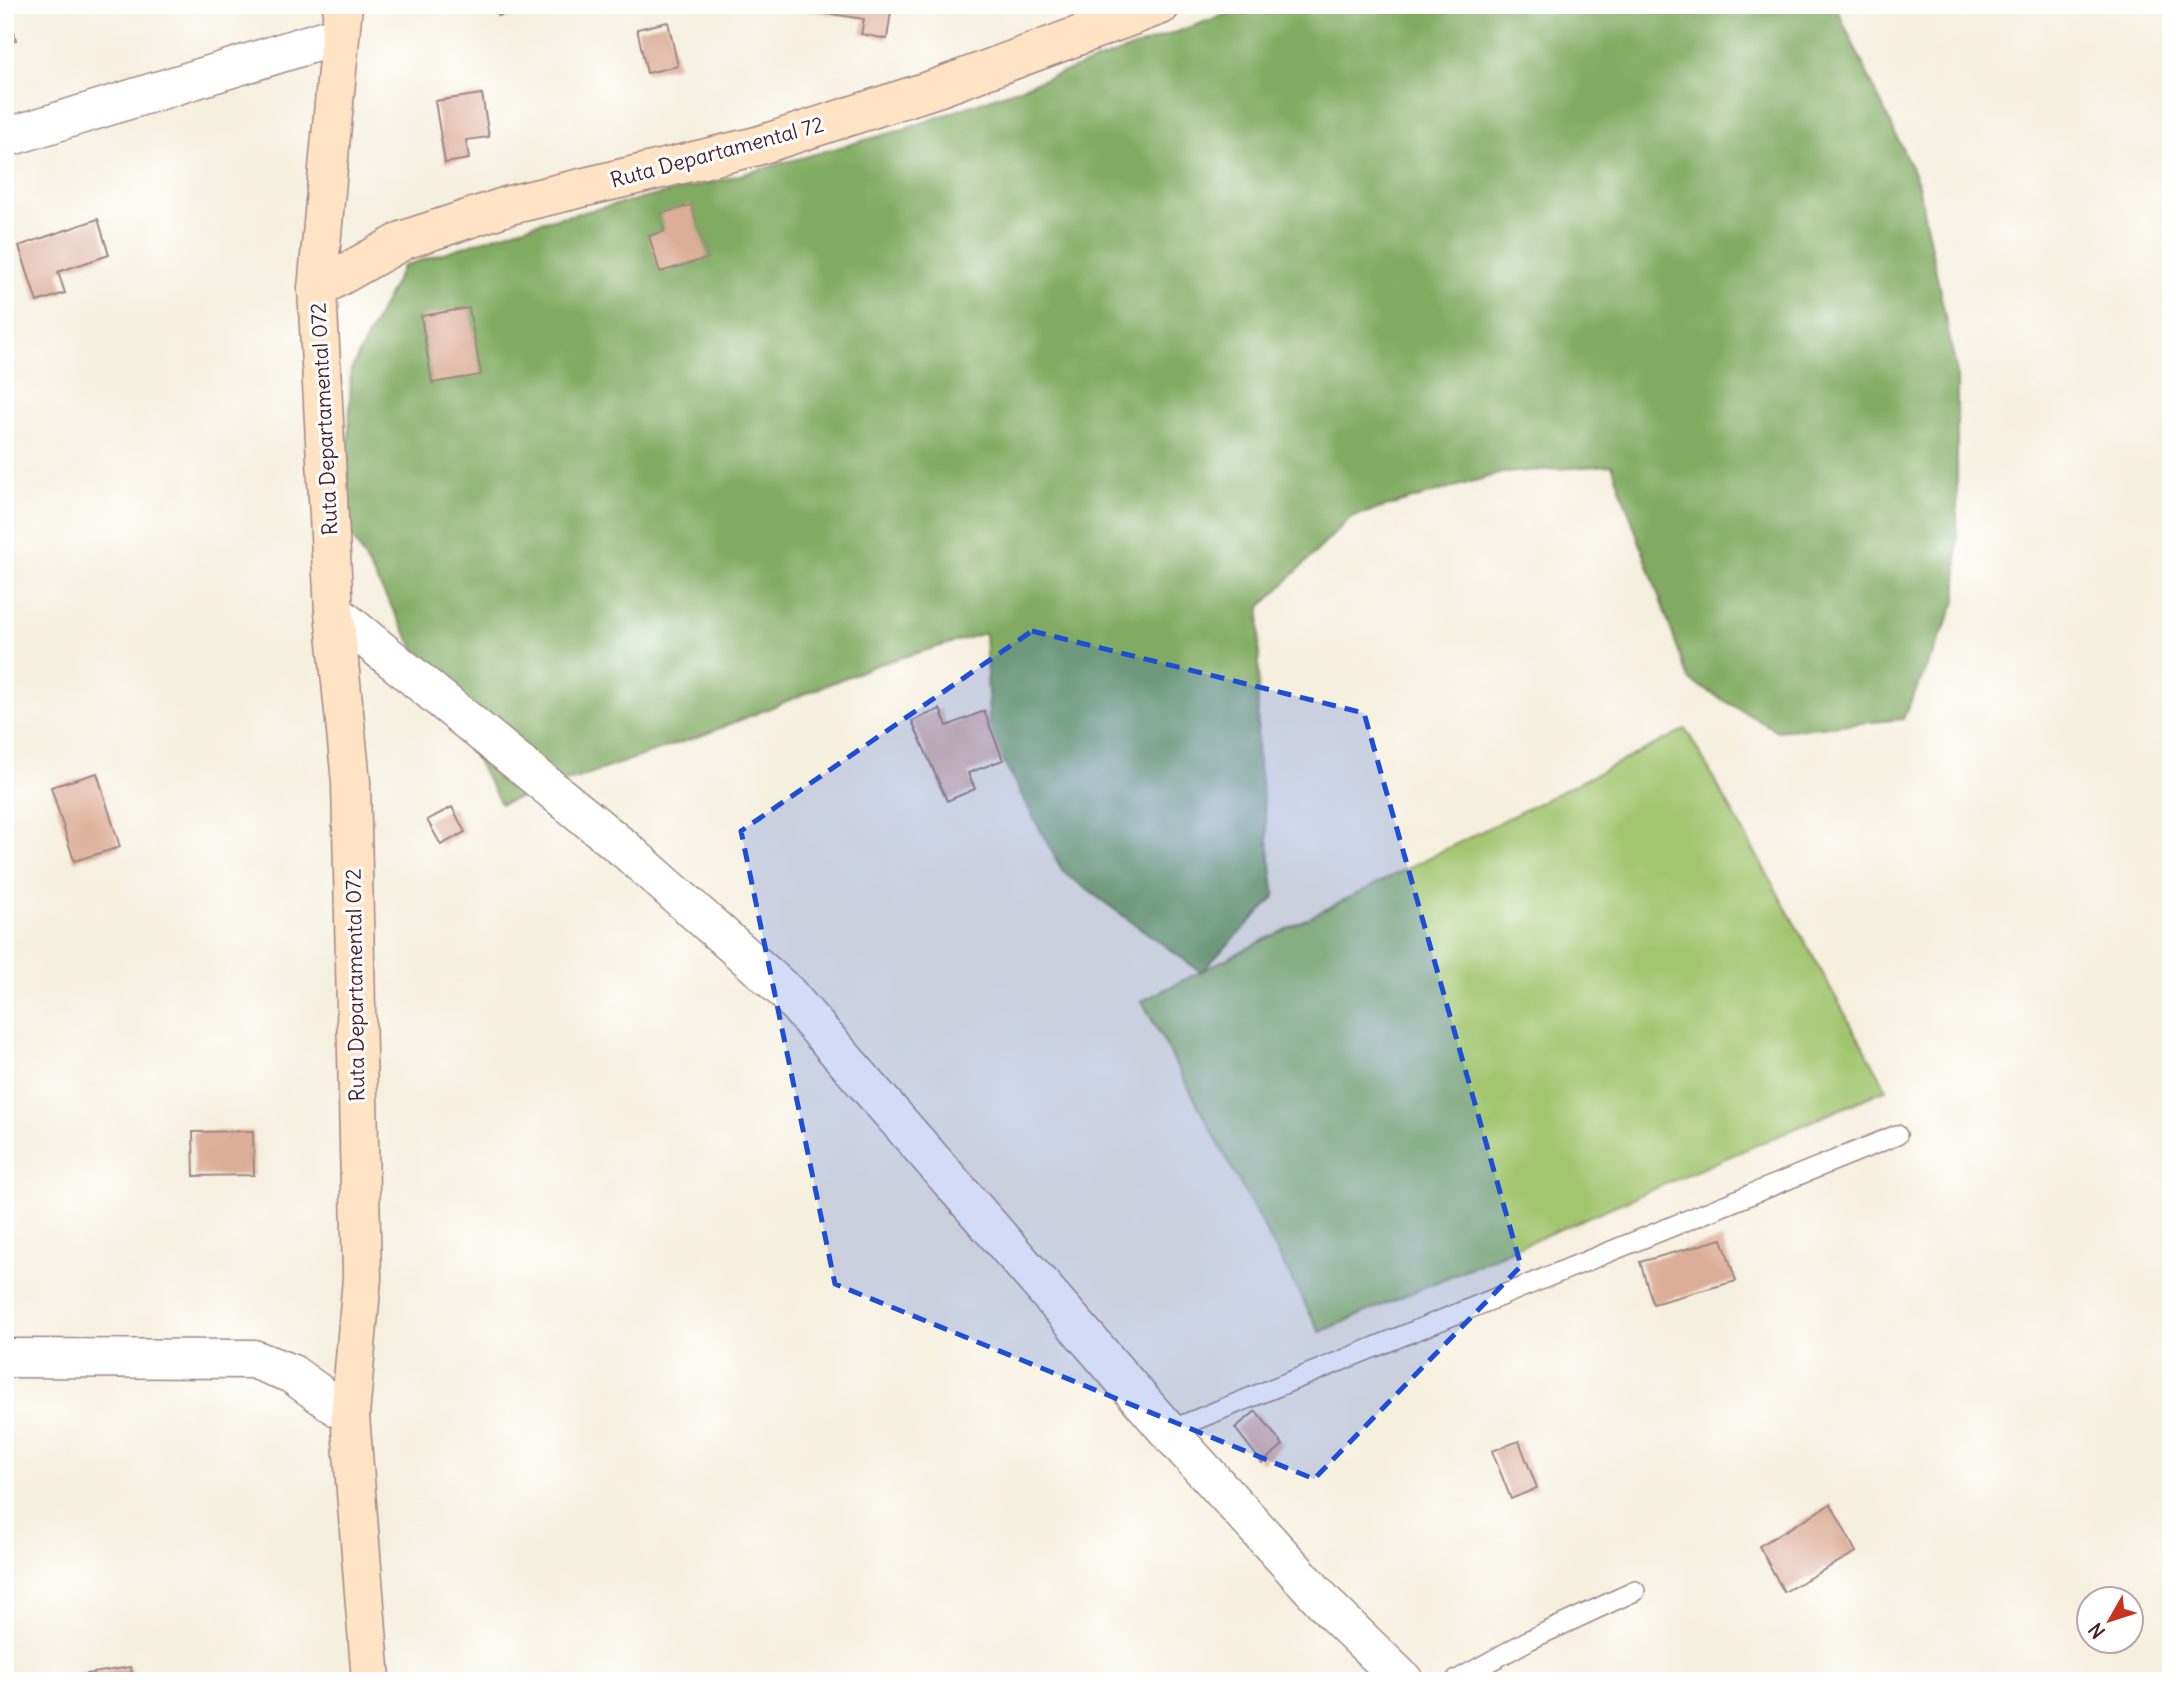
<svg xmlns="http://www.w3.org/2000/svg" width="2176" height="1686" viewBox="0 0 2176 1686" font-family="Delius,sans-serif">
  <rect width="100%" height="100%" fill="#fff"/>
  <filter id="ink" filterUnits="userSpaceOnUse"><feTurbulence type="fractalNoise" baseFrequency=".0143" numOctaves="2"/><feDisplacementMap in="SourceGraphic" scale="14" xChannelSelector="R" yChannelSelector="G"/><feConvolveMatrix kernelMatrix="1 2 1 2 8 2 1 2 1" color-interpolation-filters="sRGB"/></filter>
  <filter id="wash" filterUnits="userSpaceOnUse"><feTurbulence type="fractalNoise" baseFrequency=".00686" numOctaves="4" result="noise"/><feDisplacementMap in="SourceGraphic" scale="28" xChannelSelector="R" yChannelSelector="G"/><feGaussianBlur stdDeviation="1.57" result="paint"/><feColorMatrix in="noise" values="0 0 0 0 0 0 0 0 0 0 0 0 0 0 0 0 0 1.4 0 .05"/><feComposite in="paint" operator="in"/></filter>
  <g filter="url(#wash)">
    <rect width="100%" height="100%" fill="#f5efdd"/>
    <polygon fill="#a2c670" stroke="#76724e" stroke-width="2" points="1686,729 1887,1089 1320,1332 1142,1001"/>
    <polygon fill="#81ab62" stroke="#666546" stroke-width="2" points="1252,5 1835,5 1917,180 1957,374 1957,600 1903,719 1777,731 1689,680 1612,465 1502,473 1351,517 1260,608 1257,748 1275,897 1201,972 1063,872 990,737 985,633 876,665 703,735 501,804 346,525 351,370 403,266 540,222 718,181 905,129"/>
    <g id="blocks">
      <g fill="#dcad97">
        <polygon points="5,5 16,40 5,43"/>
        <polygon points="496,5 542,5 542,6 498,16"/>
        <polygon points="806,5 892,5 887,39 861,34 864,19 805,10"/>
        <polygon points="668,22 678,66 647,73 637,29"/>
        <polygon points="482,94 489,137 466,140 469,159 445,163 435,101"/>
        <polygon points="691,205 708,258 660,272 649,236 664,231 660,214"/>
        <polygon points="98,219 109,255 58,272 65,293 37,302 19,246"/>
        <polygon points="469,308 481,375 432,383 421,316"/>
        <polygon points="940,709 947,726 984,711 1003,760 968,773 975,789 947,801 912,721"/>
        <polygon points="97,773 120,847 74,861 51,787"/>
        <polygon points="452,807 465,832 441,845 427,820"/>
        <polygon points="253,1131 254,1175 194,1176 193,1132"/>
        <polygon points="1722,1239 1736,1281 1653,1304 1640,1262"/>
        <polygon points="1256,1411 1283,1445 1262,1463 1235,1428"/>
        <polygon points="1519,1441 1537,1488 1511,1499 1492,1451"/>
        <polygon points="1831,1504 1856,1552 1784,1592 1759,1546"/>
        <polygon points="131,1667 133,1681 74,1681 74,1676"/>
      </g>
    </g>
  </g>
  <g filter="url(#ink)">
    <use href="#blocks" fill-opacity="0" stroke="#a08784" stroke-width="2"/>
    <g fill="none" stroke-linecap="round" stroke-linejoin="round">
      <defs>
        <g id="service">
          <polyline points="1168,1431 1897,1135"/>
          <polyline points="1455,1681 1529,1640 1635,1591"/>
        </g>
        <g id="minor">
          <polyline points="5,138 339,35"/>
          <polyline points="334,612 627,851 786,992 1168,1431 1334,1613 1404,1681"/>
          <polyline points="5,1358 253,1359 292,1374 350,1416"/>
        </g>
        <g id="secondary">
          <polyline points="343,5 317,289 334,612 351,782 362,1278 350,1416 371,1681"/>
          <polyline points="317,289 404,240 510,205 757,146 940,87 1161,5"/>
        </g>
      </defs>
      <use href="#service" stroke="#a08784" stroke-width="22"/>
      <use href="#minor" stroke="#a08784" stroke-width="41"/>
      <use href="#secondary" stroke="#a08784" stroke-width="41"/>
      <use href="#service" stroke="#fff" stroke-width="19"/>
      <use href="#minor" stroke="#fff" stroke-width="38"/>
      <use href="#secondary" stroke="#fee4c5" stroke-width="38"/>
    </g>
  </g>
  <path fill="#1d4ed8" fill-opacity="0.2" stroke="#1d4ed8" stroke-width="5" stroke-dasharray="14 9" stroke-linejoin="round" d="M 1032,631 L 1364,713 L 1521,1266 L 1314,1479 L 835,1284 L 741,831 Z"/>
  <g text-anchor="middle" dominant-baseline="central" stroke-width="6" stroke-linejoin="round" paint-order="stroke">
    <g font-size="21" fill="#4a1f2b" stroke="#fff">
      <text transform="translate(717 152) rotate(-15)">Ruta Departamental 72</text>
      <text transform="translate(324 419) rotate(-93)">Ruta Departamental 072</text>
      <text transform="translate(355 985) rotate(-91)">Ruta Departamental 072</text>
    </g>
  </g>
  <rect width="2176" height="1686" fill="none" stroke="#fff" stroke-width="28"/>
  <g transform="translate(2110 1620) rotate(231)"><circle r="33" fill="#ffffff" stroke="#b7a5aa" stroke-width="2"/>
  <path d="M0-5L12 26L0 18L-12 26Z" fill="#c8321e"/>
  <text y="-10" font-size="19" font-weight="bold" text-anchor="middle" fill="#4a1f2b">N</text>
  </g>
</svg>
